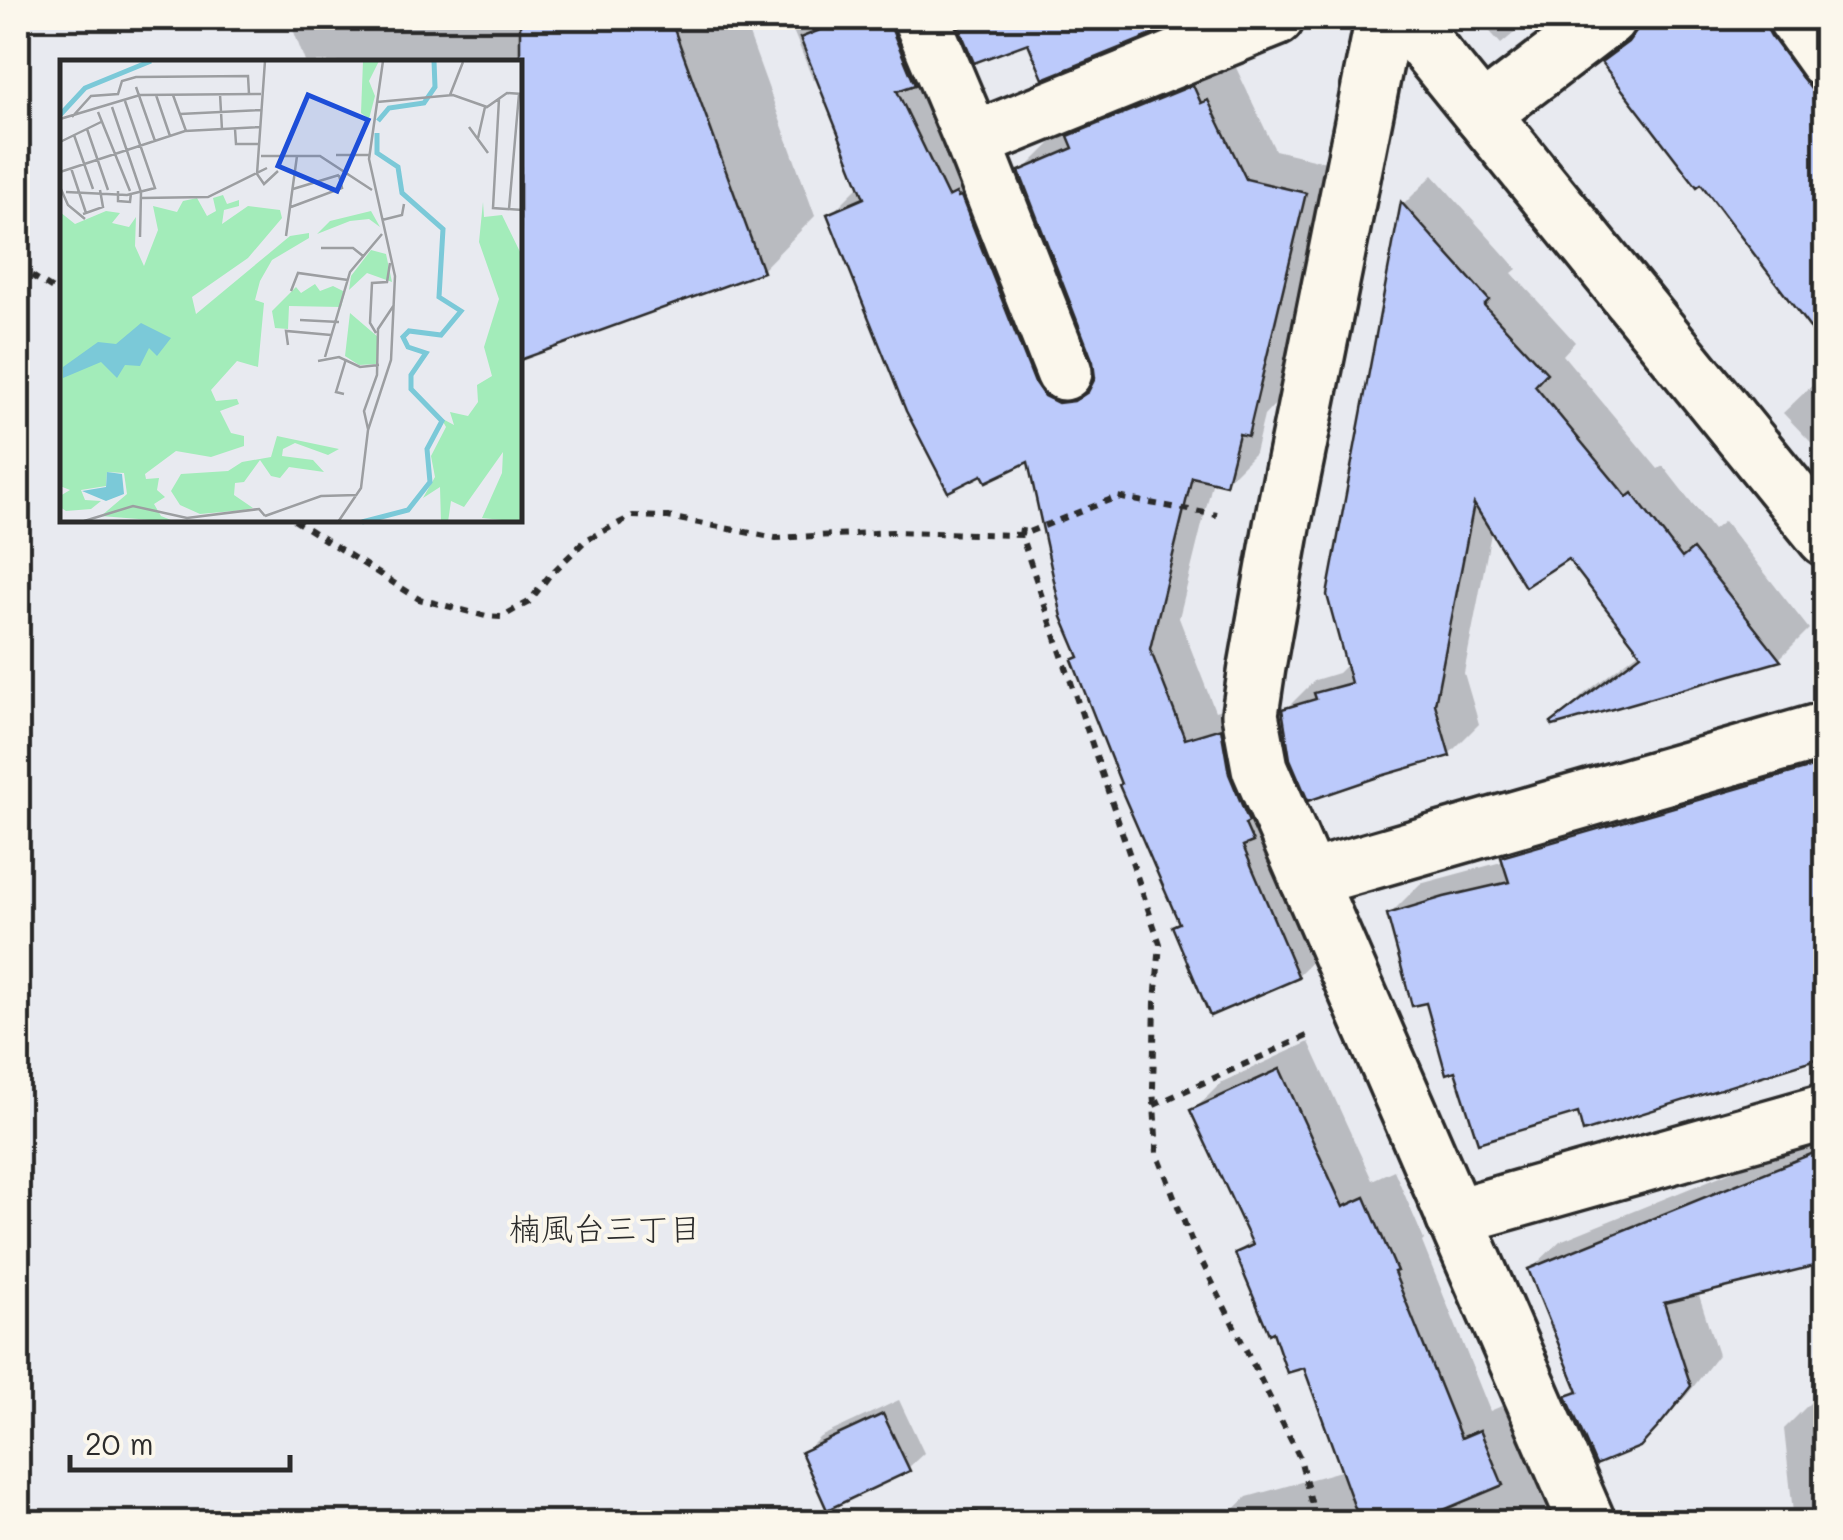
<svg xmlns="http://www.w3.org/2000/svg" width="1843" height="1540" viewBox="0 0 1843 1540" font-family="Mali,'Klee One',sans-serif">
  <rect width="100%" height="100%" fill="#e8eaf0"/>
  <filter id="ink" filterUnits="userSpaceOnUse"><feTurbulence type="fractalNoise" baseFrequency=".01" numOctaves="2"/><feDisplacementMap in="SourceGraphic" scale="20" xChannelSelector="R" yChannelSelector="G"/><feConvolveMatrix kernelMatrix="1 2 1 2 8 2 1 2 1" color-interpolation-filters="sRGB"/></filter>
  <g filter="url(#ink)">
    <g fill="#0003">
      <polygon points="289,18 743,18 815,216 762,270 520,357 520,62 305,62"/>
      <polygon points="788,18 928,18 1091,375 1097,374 1096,360 1022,172 1051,143 1075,132 1100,108 1230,55 1275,150 1334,164 1276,403 1264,416 1255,453 1225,483 1213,480 1179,618 1215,711 1250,700 1327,947 1297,976 1175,926 1181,920 1075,660 1081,654 1029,458 830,215 861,184 819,78 813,80"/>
      <polygon points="957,18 1179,18 1172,24 1044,76 1029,40 975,60"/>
      <polygon points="1478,18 1532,18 1501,44"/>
      <polygon points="1641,18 1808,18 1826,42 1826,345 1783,292 1785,291 1702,181 1605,63 1639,29"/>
      <polygon points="1433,175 1517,269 1512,273 1575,342 1563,355 1658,469 1663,466 1713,530 1724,521 1809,629 1780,658 1555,723 1584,694 1641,650 1569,555 1492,528 1464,673 1479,724 1449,754 1285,710 1315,680 1338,673 1348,663 1330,595 1404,204"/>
      <polygon points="1826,372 1826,458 1783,413"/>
      <polygon points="1826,743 1826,1054 1580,1110 1457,1068 1390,914 1420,884 1505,861 1503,857 1534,827"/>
      <polygon points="1309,1042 1372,1180 1394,1170 1424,1240 1422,1242 1490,1411 1509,1403 1579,1522 1221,1522 1247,1497 1344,1470 1305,1364 1275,1329 1238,1253 1253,1238 1193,1111 1222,1082"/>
      <polygon points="1826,1133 1826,1260 1698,1292 1718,1355 1687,1395 1638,1445 1569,1397 1579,1387 1531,1269 1560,1241"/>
      <polygon points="1826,1398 1826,1522 1794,1522 1784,1429 1814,1399"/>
      <polygon points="899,1400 924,1453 908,1468 804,1453 820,1437"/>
    </g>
    <g fill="#bccafb" stroke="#2b2b2b" stroke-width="2.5">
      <polygon points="520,18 670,18 763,272 520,360"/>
      <polygon points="850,18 890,18 892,30 915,85 897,91 948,197 956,193 958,197 961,196 1035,383 1044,396 1058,403 1074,401 1088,392 1095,378 1093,362 1019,171 1073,148 1068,136 1193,85 1201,103 1208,100 1246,179 1306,193 1248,436 1239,434 1226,485 1192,477 1150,649 1185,739 1221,728 1229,774 1249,822 1245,824 1253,842 1243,846 1299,978 1210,1016 1172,926 1179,923 1119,785 1121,784 1072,660 1079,657 1062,617 1028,462 986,482 982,475 948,492 906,411 827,214 864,198 800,38"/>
      <polygon points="955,18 1164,18 1169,28 1043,79 1028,43 974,63"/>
      <polygon points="1639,18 1761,18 1771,36 1826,109 1826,349 1701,184 1697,187 1601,62 1628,42 1636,31"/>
      <polygon points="1401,202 1489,300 1484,305 1547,373 1535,386 1627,497 1632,493 1682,558 1693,549 1781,661 1553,726 1551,723 1641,654 1568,559 1525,587 1474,504 1435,704 1450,756 1381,776 1308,801 1290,759 1282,709 1316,699 1314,693 1351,683 1327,595"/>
      <polygon points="1826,763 1826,1056 1583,1132 1578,1113 1478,1143 1455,1071 1446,1074 1426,1003 1412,1006 1387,914 1444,897 1509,882 1501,857"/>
      <polygon points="1280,1069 1343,1207 1365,1197 1397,1271 1394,1272 1461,1438 1480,1430 1503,1485 1415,1522 1360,1522 1304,1368 1287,1373 1273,1332 1269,1334 1235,1253 1253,1245 1190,1110"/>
      <polygon points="1826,1148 1826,1263 1664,1303 1691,1386 1659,1426 1640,1447 1596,1465 1566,1396 1578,1392 1528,1269"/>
      <polygon points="883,1414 910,1471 827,1510 801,1452"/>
    </g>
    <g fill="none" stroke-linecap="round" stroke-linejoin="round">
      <defs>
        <g id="minor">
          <polyline points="921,18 973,141 1064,372"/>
          <polyline points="1404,18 1826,538"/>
          <polyline points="1796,18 1826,60"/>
          <polyline points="1482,114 1608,18"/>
          <polyline points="973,141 1276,18"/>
          <polyline points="1308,879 1826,730"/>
          <polyline points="1454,1217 1826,1112"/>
        </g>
        <polyline id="tertiary" points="1384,18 1282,526 1257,667 1250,714 1260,768 1587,1522"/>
      </defs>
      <use href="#minor" stroke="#2b2b2b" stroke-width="62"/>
      <use href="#tertiary" stroke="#2b2b2b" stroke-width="62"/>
      <g stroke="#2b2b2b" stroke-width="6" stroke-dasharray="8 8" stroke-linecap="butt">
        <polyline points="18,267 62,295"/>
        <polyline points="294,520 419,599 486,616 501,617 529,602 549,576 586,540 633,516 668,517 776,538 892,532 1021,535 1117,497 1217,515"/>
        <polyline points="1022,528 1021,535 1160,944 1155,1002 1153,1088 1157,1153 1192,1242 1300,1458 1316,1522"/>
        <polyline points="1154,1105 1307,1036"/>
        <path d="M 924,1522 C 956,1506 982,1513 1014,1522"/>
      </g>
      <use href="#minor" stroke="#fbf7ec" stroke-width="55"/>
      <use href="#tertiary" stroke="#fbf7ec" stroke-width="55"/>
    </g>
  </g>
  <g text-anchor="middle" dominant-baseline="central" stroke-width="8" stroke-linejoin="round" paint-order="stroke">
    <g font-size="32" fill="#2b2b2b" stroke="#fbf7ec">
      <text x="605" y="1227">楠風台三丁目</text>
    </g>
  </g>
  <g transform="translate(60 60)">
    <rect width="462" height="462" fill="#e8eaf0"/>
    <path d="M 303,1 L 319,1 L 309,21 L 315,36 L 309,59 L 301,53 ZM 163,135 L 167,144 L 179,140 L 179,146 L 164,150 L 162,164 L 188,146 L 220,150 L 222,158 L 188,198 L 132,237 L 136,254 L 230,176 L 249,173 L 249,178 L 212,200 L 200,221 L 195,240 L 204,243 L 198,307 L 177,301 L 151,330 L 156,341 L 177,339 L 179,344 L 160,351 L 171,373 L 184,376 L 184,386 L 151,397 L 116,391 L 85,414 L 86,419 L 99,418 L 97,430 L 105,437 L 94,444 L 101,456 L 116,462 L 41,456 L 67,434 L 64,413 L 47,412 L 46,426 L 21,430 L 25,440 L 41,441 L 31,449 L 6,451 L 0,447 L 0,436 L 10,430 L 0,426 L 0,152 L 15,164 L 46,151 L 60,153 L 52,163 L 69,167 L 76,157 L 75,186 L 84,206 L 98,170 L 93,146 L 117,152 L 123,141 L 137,138 L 147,156 L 156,151 L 153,138 ZM 423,142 L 424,157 L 442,155 L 462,196 L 462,462 L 422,458 L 442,413 L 443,392 L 404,447 L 391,441 L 388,462 L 381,462 L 380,427 L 363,438 L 375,417 L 371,396 L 386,367 L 381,358 L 394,365 L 390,352 L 408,356 L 418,342 L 417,325 L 432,316 L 424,287 L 439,239 L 419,182 ZM 311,151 L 320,167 L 309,159 L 290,161 L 257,174 L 270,161 ZM 311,190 L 326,194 L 332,222 L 307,213 L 289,230 L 291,216 ZM 255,224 L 260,231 L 273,226 L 285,232 L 281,247 L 229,246 L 228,269 L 215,268 L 212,251 L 236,227 L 241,233 ZM 290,253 L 318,277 L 317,304 L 299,305 L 285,296 ZM 217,376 L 279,389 L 268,395 L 235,383 L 223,389 L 222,396 L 253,400 L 264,412 L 229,407 L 220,418 L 211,416 L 200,400 L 184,422 L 175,423 L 174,435 L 193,448 L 184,450 L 140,454 L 120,445 L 111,431 L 121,414 L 168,411 L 182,402 L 211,397 Z" fill="#a3ecba"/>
    <path d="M 81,263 L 111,278 L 97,296 L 89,288 L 80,306 L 65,305 L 57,318 L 41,302 L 3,318 L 3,307 L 38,282 L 56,284 ZM 47,412 L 62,414 L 64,434 L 46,441 L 22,431 L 46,427 Z" fill="#7bc9d8"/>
    <path fill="none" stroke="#7bc9d8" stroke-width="5" d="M 0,55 L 25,28 L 91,1M 318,61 L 329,48 L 364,43 L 375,27 L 374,1M 302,462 L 348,450 L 370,422 L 367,389 L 382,361 L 351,329 L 351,315 L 366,293 L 348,287 L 343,277 L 349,271 L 381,275 L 401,251 L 379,237 L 383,169 L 342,133 L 338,107 L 317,93 L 317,73"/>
    <path fill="none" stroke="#9c9ea1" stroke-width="2.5" d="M 205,1 L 197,114 L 204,124 L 218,111M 76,27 L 95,81M 160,34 L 162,70M 96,35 L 110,76M 113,35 L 126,71M 390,35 L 403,2M 439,39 L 433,148 L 463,150M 317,42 L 393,35 L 427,47 L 447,33 L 463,34M 52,47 L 81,132 L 80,177M 38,52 L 70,131M 120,54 L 201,50M 12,57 L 31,36 L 58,34 L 62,21 L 76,17 L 188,16 L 189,34M 0,59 L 80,35 L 201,34M 409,67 L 428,93M 27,69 L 48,130M 175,69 L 176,84 L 200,84M 14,75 L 33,129M 418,78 L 425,47M 0,82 L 41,62M 276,95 L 309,95M 201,96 L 260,96 L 312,130M 11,108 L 26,153M 0,112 L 125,71 L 200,67M 0,127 L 8,145 L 25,159M 233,129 L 279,115M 58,131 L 58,141 L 70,142 L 71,133M 6,132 L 67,135 L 95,128 L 65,41M 81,138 L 148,137 L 207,108M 231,147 L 282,128 L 279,115M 449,149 L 459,34M 23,154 L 43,147 L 40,130M 322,160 L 342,155 L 344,144M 226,176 L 237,96M 261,188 L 293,188 L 303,196M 231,231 L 238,213 L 288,220M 240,260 L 279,262M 316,273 L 310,263 L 312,223 L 327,222 L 330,203M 228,285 L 226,271 L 271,275M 265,297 L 290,212 L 322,174M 258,301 L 279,297 L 300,307 L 319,305M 284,334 L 276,332 L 286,299M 308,369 L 304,351 L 317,315 L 318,269 L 334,245M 205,456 L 261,436 L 297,435M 21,462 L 73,446 L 127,458 L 199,449 L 205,456M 278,462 L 301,428 L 308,370 L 331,300 L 335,216 L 309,99 L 323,1"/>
    <path fill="#1d4ed8" fill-opacity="0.15" stroke="#1d4ed8" stroke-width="5" d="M 248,35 L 308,60 L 277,131 L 218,106 Z"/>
    <rect width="462" height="462" fill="none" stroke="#2b2b2b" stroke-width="5"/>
  </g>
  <rect width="1843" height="1540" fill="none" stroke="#fbf7ec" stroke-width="60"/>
  <rect x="30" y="30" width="1783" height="1480" fill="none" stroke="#2b2b2b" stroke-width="4" filter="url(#ink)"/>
  <path d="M70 1455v15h220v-15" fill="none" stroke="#2b2b2b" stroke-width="5"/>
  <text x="85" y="1455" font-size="30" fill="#2b2b2b" stroke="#fbf7ec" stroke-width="8" paint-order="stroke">20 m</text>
</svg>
